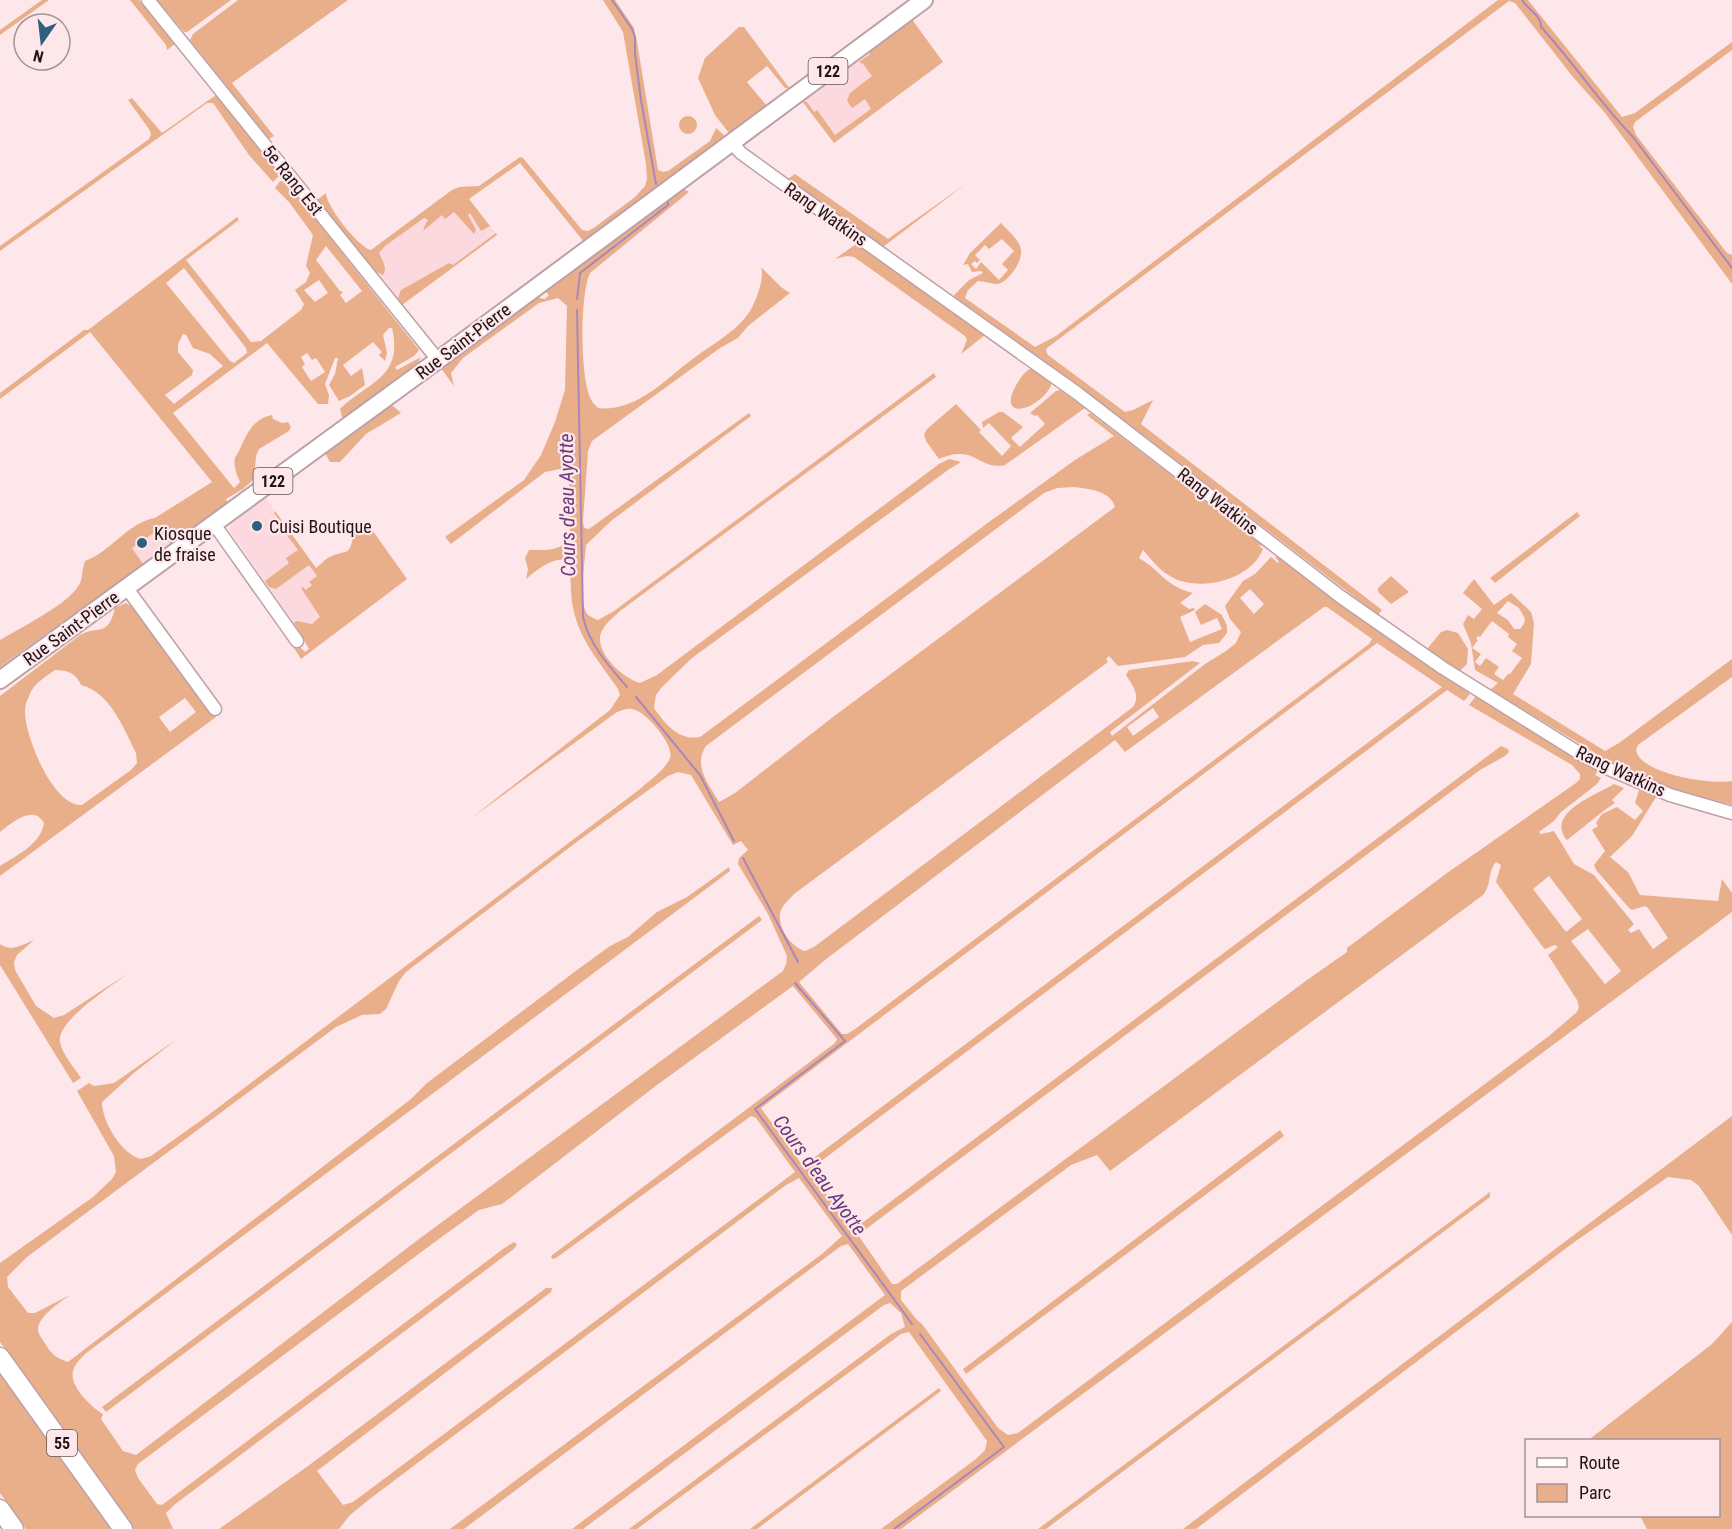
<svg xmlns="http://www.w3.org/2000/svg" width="1732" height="1529" viewBox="0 0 1732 1529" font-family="'Roboto Condensed',sans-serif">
  <rect width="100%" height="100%" fill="#fee7eb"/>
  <g fill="#fcd8df">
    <polygon points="871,49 869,55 859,62 863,64 891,100 834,143 802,101"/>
    <polygon points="452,190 469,199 497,235 402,305 364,256"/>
    <polygon points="265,497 316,568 317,576 313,579 326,597 312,650 229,530 232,521"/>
    <polygon points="152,528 163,535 171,548 144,566 129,544"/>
  </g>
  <g fill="#e8af8a" fill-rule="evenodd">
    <polygon points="42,0 49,0 0,35 0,30"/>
    <polygon points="130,0 139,0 175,44 167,50 166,45"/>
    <polygon points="157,0 231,0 187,32 184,32"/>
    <polygon points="238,0 348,0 232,83 274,136 269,139 190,40 193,34"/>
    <path d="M 603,0 L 615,0 L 634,28 L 637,42 L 658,170 L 663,172 L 668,171 L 710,141 L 716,128 L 724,135 L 722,140 L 584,242 L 520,163 L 469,199 L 490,226 L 481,231 L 470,213 L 468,215 L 476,230 L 474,234 L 454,212 L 445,219 L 442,215 L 423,231 L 425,225 L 428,220 L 424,218 L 385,246 L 379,253 C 382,260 388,268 383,275 L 375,271 L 317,200 L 326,193 C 326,206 359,248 371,250 L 452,190 L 459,187 L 479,186 L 520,157 L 523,158 L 582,230 L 588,231 L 595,227 L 635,197 L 645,186 L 647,179 L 646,164 L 623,32 Z"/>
    <path d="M 1498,0 L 1528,0 L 1622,117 L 1635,113 L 1732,42 L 1732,50 L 1635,122 L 1633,127 L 1636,135 L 1727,253 L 1732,255 L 1732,284 L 1605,113 L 1573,77 L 1515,3 L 1509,1 L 1047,348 L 1046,351 L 1048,355 L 1125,412 L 1133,410 L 1153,400 L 1141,424 L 1382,610 L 1378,615 L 1079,386 L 955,297 L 954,295 L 969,280 L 983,273 L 981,271 L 972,272 L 968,264 L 963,265 L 970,253 L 1001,223 C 1007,230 1020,240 1021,250 C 1023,261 1008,283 997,284 C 991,284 984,281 978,281 L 968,290 L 965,298 L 1035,347 L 1056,336 ZM 1002,239 L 1014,251 L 1002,264 L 1008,270 L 999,280 L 981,262 L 976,269 L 971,264 L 975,261 L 977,263 L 980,260 L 975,255 L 985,245 L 989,249 Z"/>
    <polygon points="911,18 943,62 834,143 802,101 807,102 814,112 817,110 835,135 871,109 865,99 852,108 847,101 850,93 872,76 863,64 859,62 869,55 871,49"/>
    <polygon points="739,27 744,27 790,89 785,88 767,66 747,82 767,106 729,133 715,115 698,78 705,58"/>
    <polygon points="216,95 280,175 273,182 249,155 213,103 207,103 0,251 0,246 149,139 151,134 149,129 128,100 132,98 162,133"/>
    <circle cx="688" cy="125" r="9"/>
    <polygon points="795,174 888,239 967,183 883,247 788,179"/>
    <path d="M 280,181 L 286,182 L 419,350 L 414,356 L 395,367 L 397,370 L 421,357 L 416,366 L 346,418 L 342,417 L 340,409 C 367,382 404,378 392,328 L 389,328 L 383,335 L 387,353 L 385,361 L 379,355 L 382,352 L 373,342 L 343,365 L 351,376 L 362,368 L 365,385 L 350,396 L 339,401 L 329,385 L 335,374 L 338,358 L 335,358 L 325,384 L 329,395 L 328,404 L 318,404 L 267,343 L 173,413 L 234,488 L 240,482 C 237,475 233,465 235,458 C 236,455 239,452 240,449 C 247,433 253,419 272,415 L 273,419 L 282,423 L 288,422 L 291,427 L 289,431 L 259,449 L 256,456 L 254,479 L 243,489 L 226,499 L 228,503 L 171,545 L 163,535 L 159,537 L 155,532 L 145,539 L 144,537 L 137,542 L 138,544 L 132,548 L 143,564 L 141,566 L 0,667 L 0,640 C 20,628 71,603 80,583 C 83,576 82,568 85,561 C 111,552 128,522 155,518 L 212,482 L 90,332 L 0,399 L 0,393 L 84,330 L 88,330 L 92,327 L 237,217 L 239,220 L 186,260 L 251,342 L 261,341 L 301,310 L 304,304 L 295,290 L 306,282 L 310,273 L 306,266 L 313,235 L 289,202 L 275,188 ZM 326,246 L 362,291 L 346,303 L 340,295 L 343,292 L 340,291 L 316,260 ZM 184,268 L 246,348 L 247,353 L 234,363 L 230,361 L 166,283 ZM 319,280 L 328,293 L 315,302 L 304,290 ZM 183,334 L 186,335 L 193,348 L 210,354 L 223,366 L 174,404 L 165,395 L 192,375 L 193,370 L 178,352 L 178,344 ZM 307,353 L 312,360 L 316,358 L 325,372 L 311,381 L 302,367 L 305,364 L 301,357 Z"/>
    <path d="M 682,188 L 689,192 L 590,273 C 580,294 580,375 590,397 C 591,401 595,405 598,408 C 607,409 616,408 625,405 C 650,397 670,376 690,361 C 709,346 737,332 750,311 C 756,301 765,278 761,267 L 781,287 L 790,293 L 748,326 L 738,338 L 720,348 L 592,441 L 588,451 L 583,521 L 584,528 L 589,529 L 749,413 L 751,416 L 611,521 L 586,545 C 585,561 579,598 586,612 C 588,616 593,618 598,620 L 614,611 L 934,373 L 936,377 L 620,611 C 615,616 607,622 603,629 C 590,649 622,678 640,683 L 657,675 L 939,464 L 949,459 L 961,462 L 948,470 L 692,658 L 662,687 L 656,695 L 654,708 C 665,724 679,741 700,737 L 989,522 L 1075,460 L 1114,436 L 1087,415 L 1090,413 L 1260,543 L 1262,546 L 1258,545 L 1263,549 C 1251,581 1197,593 1170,576 C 1159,570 1151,559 1143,550 L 1139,558 C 1160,570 1165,586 1193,593 L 1180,603 L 1189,609 L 1194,608 L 1195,610 L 1180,617 L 1190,642 L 1222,629 L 1217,618 L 1201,625 L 1195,612 L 1205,604 L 1222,615 L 1227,626 L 1227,633 L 1219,643 L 1203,645 L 1185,657 L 1118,666 L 1109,656 L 1106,659 L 1108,662 L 794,894 C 789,900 782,905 780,913 C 778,928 791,947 805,951 L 814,947 L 1133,707 C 1141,695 1132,685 1126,675 L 1129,670 L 1193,661 L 1200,663 L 1110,732 L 1112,736 L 1205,664 L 1226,651 L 1236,643 L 1241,632 L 1230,619 L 1225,606 L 1243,581 L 1255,574 L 1271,557 L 1278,563 L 1279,562 L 1275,557 L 1278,557 L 1333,599 L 1470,694 L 1464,701 L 1447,690 L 808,1171 L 854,1229 L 1501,746 L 1508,749 L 1509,752 L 1505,756 L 1480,770 L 858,1235 L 892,1284 L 897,1284 L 1307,980 L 1347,952 L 1347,948 L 1447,873 L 1576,783 L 1580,779 L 1580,774 L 1572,765 L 1469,705 L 1476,696 L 1556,747 L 1598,771 L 1595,775 L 1601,778 L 1597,784 L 1561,812 L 1554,821 L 1539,832 L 1541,834 L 1554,831 L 1574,864 L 1594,875 L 1634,924 L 1628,930 L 1631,933 L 1639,929 L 1653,949 L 1668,938 L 1648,908 L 1645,906 L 1632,910 L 1629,908 L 1596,870 L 1594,865 L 1605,851 L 1592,830 L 1598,826 L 1596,823 L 1602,814 L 1617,807 L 1635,820 L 1643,811 L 1635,803 L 1639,790 L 1656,797 L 1632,836 L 1610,857 L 1628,872 L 1640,895 L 1718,901 L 1722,879 L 1732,893 L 1732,912 L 901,1529 L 881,1529 L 976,1459 L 985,1450 L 987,1441 L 909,1332 L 901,1334 L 637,1529 L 629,1529 L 891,1334 L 905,1327 L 901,1313 L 890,1303 L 884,1305 L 583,1529 L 572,1529 L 885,1295 L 848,1244 L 841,1246 L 464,1529 L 450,1529 L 822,1254 L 842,1236 L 799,1178 L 786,1185 L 371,1498 L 350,1515 L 339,1529 L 219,1529 L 308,1466 L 546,1288 L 552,1288 L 551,1292 L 317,1471 L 343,1505 L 353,1502 L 795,1172 L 756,1118 L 751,1116 L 556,1258 L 552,1259 L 551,1256 L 835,1043 L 837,1039 L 793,986 L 657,1085 L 502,1204 L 479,1210 L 432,1244 L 138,1464 L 135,1470 L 138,1478 L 157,1504 L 162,1505 L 503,1249 L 514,1242 L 517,1244 L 515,1248 L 174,1505 L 166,1513 L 173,1529 L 134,1529 L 0,1342 L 0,1263 L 93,1197 L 112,1179 L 116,1172 L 114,1156 L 77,1091 L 89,1083 L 94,1086 L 114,1083 L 177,1039 L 135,1072 L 102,1102 C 102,1121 121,1154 141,1159 L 151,1156 L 207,1116 L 640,789 C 650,780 665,770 670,758 C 675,746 647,713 635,710 C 629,707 623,710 617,712 L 470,819 L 610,710 L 620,695 L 618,689 C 601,664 581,642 574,612 C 570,597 571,580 570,565 L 567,560 C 552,557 537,570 526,579 L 528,569 L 525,558 L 529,550 C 546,550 557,552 570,539 L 569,479 L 565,471 L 560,469 L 545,472 L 451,544 L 445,537 L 524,480 L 541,455 L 555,422 L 565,390 L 567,306 L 558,298 L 539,303 L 463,358 L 451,373 L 454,386 L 440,367 L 535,297 L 545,299 L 549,295 L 544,290 ZM 1075,487 C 1089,489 1111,491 1115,507 L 833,717 L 735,793 L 719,802 C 708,783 693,766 706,746 L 1044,493 L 1057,488 ZM 1250,589 L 1264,604 L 1254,614 L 1240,598 ZM 1324,607 L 1327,607 L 1372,639 L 1369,644 L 855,1029 L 847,1034 L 842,1034 L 799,982 L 825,960 L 1115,740 L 1125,752 ZM 1377,643 L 1442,687 L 803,1166 L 761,1108 ZM 1153,708 L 1159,717 L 1133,736 L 1127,727 ZM 678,772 L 691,775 L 733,845 L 741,841 L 748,850 L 739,858 L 738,864 L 768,914 L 787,956 L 786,964 L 783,971 L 419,1239 L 136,1455 L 123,1451 L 101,1419 L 103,1414 C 91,1407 69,1386 73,1371 C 75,1364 80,1359 85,1354 L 730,871 L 729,867 L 687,897 L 657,912 L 628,937 L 610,946 L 577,970 L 427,1083 L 411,1099 L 68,1362 C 58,1359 51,1354 46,1345 C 43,1340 38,1334 38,1329 C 38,1317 61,1301 70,1295 L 35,1313 L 28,1313 L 8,1287 L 7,1277 L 27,1257 L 336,1027 L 362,1015 L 380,1014 L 386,1009 L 399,981 L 406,972 L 578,841 L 668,776 ZM 1496,862 L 1501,865 L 1496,882 L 1542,946 L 1545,949 L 1555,945 L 1558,947 L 1548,955 L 1577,1000 L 1579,1007 L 1577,1012 L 1549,1036 L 1018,1433 L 1008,1435 L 998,1428 L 922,1324 L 917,1320 L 901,1300 L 901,1291 L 1071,1165 L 1097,1155 L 1110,1171 L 1483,895 C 1492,885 1487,872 1496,862 ZM 1549,876 L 1582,919 L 1566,932 L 1533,889 ZM 1588,929 L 1621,971 L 1605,984 L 1571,941 Z"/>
    <polygon points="496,233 497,235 402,305 398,298 401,290 449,263 453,265"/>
    <polygon points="856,244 985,335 961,354 967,340 965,336 854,257 847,256 835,259"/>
    <path d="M 1032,368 L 1051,383 L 1051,386 C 1036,413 994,421 1018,382 C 1022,376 1025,371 1032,368 Z"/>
    <path d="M 1060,390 L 1085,408 L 1005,465 C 978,471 976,443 939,459 L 926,441 L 924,434 L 927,429 L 956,404 L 981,430 L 979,432 L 1002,456 L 1011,446 L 989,423 L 983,428 L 982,422 L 999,412 L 1003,412 L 1023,427 L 1011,438 L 1020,447 L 1045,424 L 1037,415 L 1035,416 L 1030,413 L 1056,391 Z"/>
    <polygon points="391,404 401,413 366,434 340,462 330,462 325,453"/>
    <path d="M 275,511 L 316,568 C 320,565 324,560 328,558 C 348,547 349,560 354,532 L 368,524 L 407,579 L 301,659 L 292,645 L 300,647 L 305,652 L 309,649 L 294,623 L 296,621 L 312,624 L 320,617 L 301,588 L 303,587 L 306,590 L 312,585 L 309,582 L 317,576 L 309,565 L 276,589 L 269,587 L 265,581 L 289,563 L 286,558 L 298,550 L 286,534 L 288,532 L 274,513 Z"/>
    <polygon points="1577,512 1580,516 1495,583 1490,578"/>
    <polygon points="1391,576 1409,592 1391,604 1378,592 1378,588"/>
    <path d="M 1474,579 L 1494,605 L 1511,593 L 1531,612 L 1534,623 L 1531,664 L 1513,694 L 1605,751 L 1619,743 L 1732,659 L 1732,677 L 1638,745 L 1636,750 C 1640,774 1711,785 1732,781 L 1732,805 L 1672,789 L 1607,760 L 1494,692 L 1491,689 L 1498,683 L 1475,670 L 1471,643 L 1463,624 L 1468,615 L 1474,619 L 1482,609 L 1463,593 ZM 1508,601 L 1519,608 L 1525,619 L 1524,624 L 1520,629 L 1514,629 L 1508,620 L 1497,613 ZM 1492,621 L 1509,634 L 1508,637 L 1517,644 L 1512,651 L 1522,658 L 1510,674 L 1508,674 L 1503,680 L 1494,674 L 1499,667 L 1486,658 L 1480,666 L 1475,662 L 1481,654 L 1472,648 L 1478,640 L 1476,639 L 1478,636 L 1480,637 Z"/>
    <path d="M 126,603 L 131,606 L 216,717 L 0,876 L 0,866 C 16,856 41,844 44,823 C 33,804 12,823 0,832 L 0,696 L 80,635 C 98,625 108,638 115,608 ZM 55,670 C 67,670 76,673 81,685 C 110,692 124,729 136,753 L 137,763 L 131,770 L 82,805 C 53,807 24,735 25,710 C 25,706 27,700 29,696 C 33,684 45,677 55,670 ZM 185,698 L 196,712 L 170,732 L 159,717 Z"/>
    <polygon points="1447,630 1458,633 1468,649 1467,664 1461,670 1458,670 1428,650 1428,648 1441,632"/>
    <path d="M 1614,784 L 1624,788 L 1612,800 L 1615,803 C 1598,814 1583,828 1567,840 C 1545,813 1596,795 1614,784 Z"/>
    <polygon points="759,916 762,920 106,1412 102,1407"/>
    <path d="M 34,940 L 17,955 L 14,962 L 15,970 L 36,1006 L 54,1018 L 64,1015 L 127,974 C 112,986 56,1021 60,1042 C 62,1054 74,1067 81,1078 L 73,1083 L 0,965 L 0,944 C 11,952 22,945 34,940 Z"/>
    <polygon points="1732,1116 1732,1235 1699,1186 1691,1180 1668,1177 1573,1243 1196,1529 1183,1529"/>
    <polygon points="1280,1130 1284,1136 966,1374 963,1369"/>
    <polygon points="1490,1192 1490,1197 1046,1529 1038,1529"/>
    <polygon points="1732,1322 1732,1529 1647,1529 1640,1516 1718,1516 1718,1440 1590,1440 1591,1438 1712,1344"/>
    <polygon points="0,1373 112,1529 26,1529 0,1493"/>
    <polygon points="939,1388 941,1391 757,1529 750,1529"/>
  </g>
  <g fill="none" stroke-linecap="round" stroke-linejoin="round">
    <g stroke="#aa86bb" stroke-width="2">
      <polyline points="612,0 632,29 635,37 635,54 641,100 656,184"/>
      <path d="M 1522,0 C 1528,10 1542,16 1541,27 C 1574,63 1599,102 1633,137 L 1732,268"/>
      <polyline points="577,299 580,273 668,205 668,202"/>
      <path d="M 577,310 L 583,617 C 589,644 609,666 627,687"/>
      <polyline points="636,697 700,775 734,841"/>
      <polyline points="743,858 798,962"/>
      <polyline points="795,983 845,1041 755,1109 912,1324"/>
      <polyline points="894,1529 1004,1447 920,1334"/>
    </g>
    <defs>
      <g id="minor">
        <polyline points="148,0 438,360"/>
        <polyline points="731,142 741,153 774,177 1077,393 1341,597 1443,668 1579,753 1609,769 1670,795 1732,813"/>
        <polyline points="214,524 297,641"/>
        <polyline points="126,587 215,709"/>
      </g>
      <polyline id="major" points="0,680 438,360 924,0"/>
      <g id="highway">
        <polyline points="0,1357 123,1529"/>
        <polyline points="0,1509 14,1529"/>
      </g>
    </defs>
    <use href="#minor" stroke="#bca1a7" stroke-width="15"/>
    <use href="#major" stroke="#bca1a7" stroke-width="20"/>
    <use href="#highway" stroke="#bca1a7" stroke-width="21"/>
    <use href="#minor" stroke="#fff" stroke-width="12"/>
    <use href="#major" stroke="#fff" stroke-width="16"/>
    <use href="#highway" stroke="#fff" stroke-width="18"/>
  </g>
  <g fill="#305e7d" stroke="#fee7eb" stroke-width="2">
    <circle cx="257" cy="526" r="6"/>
    <circle cx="142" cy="543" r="6"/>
  </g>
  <g text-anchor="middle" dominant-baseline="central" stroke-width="4.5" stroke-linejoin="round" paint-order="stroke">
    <g fill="#fee7eb" stroke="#625457" stroke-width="1.5">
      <rect x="808.5" y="58" width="39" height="26" rx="4.5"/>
      <rect x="253.5" y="468" width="39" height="26" rx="4.5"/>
      <rect x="47" y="1430" width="30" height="26" rx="4.5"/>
    </g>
    <g font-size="16" font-weight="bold" fill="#1f1517">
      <text x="828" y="71">122</text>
      <text x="273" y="481">122</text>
      <text x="62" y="1443">55</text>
    </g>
    <g font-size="18" fill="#1f1517" stroke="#fee7eb">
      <text transform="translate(293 180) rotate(51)">5e Rang Est</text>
      <text transform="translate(826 214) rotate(35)">Rang Watkins</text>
      <text transform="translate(463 341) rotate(-37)">Rue Saint-Pierre</text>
      <text transform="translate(1218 501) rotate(38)">Rang Watkins</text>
      <text transform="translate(71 628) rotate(-36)">Rue Saint-Pierre</text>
      <text transform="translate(1621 771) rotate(25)">Rang Watkins</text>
    </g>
    <g font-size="18" fill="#1f1517" stroke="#fee7eb" text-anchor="start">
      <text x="269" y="526">Cuisi Boutique</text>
      <text x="154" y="533">Kiosque<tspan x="154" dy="21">de fraise</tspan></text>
    </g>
    <g font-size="20" font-style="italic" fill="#693b7d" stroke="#fee7eb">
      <text transform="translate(567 505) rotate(-91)">Cours d'eau Ayotte</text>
      <text transform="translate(820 1175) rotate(54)">Cours d'eau Ayotte</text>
    </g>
  </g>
  <rect x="1525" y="1439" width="195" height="78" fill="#fee7eb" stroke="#a59396" stroke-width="1.5"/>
  <rect x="1537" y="1458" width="30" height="9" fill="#ffffff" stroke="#a59396" stroke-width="1.5"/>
  <text x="1579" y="1469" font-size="18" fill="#1f1517">Route</text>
  <rect x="1537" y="1484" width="30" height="18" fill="#e8af8a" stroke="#a59396" stroke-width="1.5"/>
  <text x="1579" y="1499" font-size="18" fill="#1f1517">Parc</text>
  <g transform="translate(42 42) rotate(194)"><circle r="28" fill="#fee7eb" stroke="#a59396" stroke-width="1.5"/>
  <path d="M0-4.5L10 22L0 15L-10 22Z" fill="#305e7d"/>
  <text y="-9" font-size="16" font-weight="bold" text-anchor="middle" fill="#1f1517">N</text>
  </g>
</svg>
